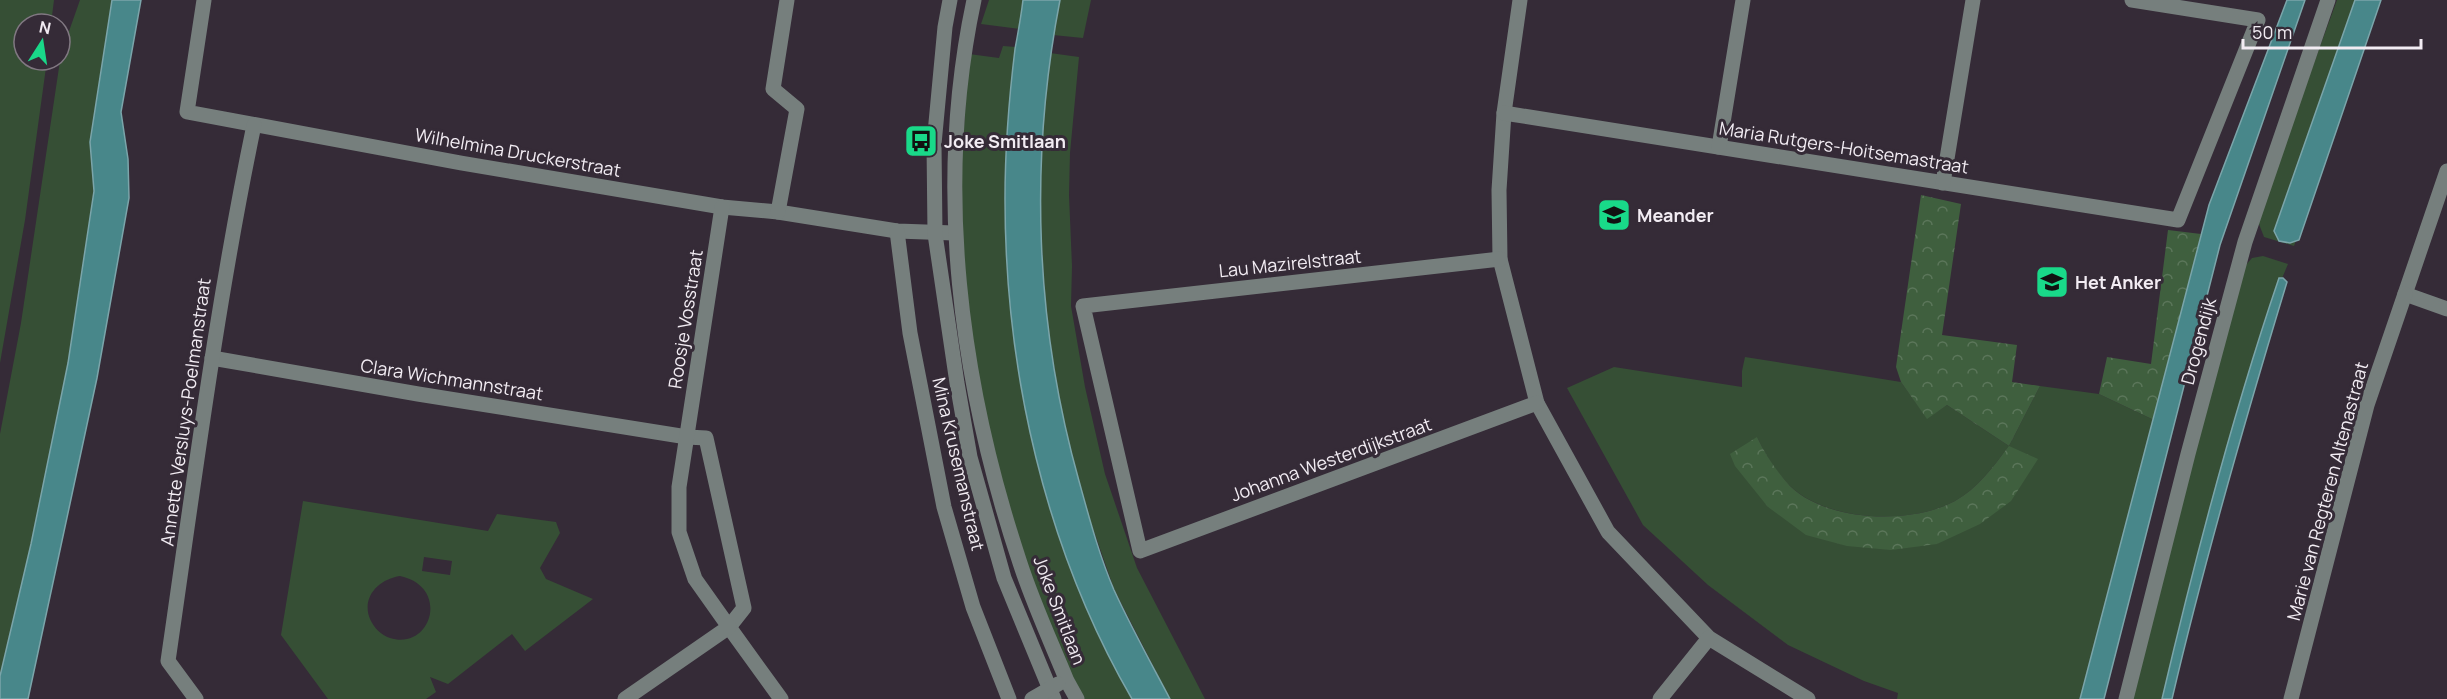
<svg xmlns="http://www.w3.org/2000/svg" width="2447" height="699" viewBox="0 0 2447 699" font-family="Manrope,sans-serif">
  <defs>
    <pattern id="forest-crowns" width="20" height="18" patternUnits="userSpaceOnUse" patternTransform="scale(1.5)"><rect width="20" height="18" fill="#3f5f3e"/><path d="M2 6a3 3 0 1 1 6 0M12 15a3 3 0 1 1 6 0" fill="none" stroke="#5b765a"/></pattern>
  </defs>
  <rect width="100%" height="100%" fill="#352b37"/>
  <g fill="#364f35" fill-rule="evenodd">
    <polygon points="0,0 54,0 51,24 24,24 24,60 47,60 25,220 0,363"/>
    <polygon points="80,0 112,0 90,142 94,190 68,363 31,544 0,676 0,434 21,323 61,54"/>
    <polygon points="989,0 1023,0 1020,29 981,24"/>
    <polygon points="1060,0 1091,0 1083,38 1053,35"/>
    <polygon points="2337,0 2381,0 2294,246 2264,237 2257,219"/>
    <path d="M 1003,46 L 1016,47 C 1010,96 1006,147 1006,196 C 1005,223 1009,251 1011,278 C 1014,307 1014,336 1018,364 C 1034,480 1074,598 1132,699 L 1081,699 L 1026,574 L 975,375 L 962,259 L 962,156 L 969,54 L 999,58 Z"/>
    <polygon points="1050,53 1079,57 1070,153 1069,195 1072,266 1071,306 1085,387 1105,474 1137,568 1205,699 1170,699 1114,589 1087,511 1066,436 1056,379 1046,313 1039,201 1043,124"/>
    <polygon points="2263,256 2288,264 2265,319 2227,446 2182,614 2162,699 2131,699 2175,526 2245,266 2252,258"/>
    <path d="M 1745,357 L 1901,382 L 1927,418 L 1947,405 L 2009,446 L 2040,386 L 2099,394 L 2154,420 L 2080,699 L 1897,699 L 1898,693 L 1864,681 L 1788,645 L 1708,585 L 1643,525 L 1567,388 L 1614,367 L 1742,387 L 1742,371 ZM 1757,437 C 1765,454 1777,473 1790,486 C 1828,522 1911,525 1955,501 C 1978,488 1993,467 2009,446 L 1937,544 L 1768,507 Z"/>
    <path d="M 303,501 L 488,531 L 497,514 L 556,522 L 560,533 L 540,568 L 546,579 L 593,599 L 525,651 L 512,634 L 448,684 L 430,677 L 436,692 L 426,699 L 328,699 L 281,635 ZM 424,557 L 452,561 L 450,575 L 422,571 ZM 400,576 C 451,587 431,651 390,638 C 381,635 374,628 370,619 C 361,597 379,579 400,576 Z"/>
  </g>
  <g fill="url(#forest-crowns)">
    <path d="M 1921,195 L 1961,204 L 1942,335 L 2017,345 L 2012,382 L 2040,386 L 2009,446 L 2038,459 L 2011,501 L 1980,524 L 1937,544 L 1891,550 L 1847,546 L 1806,535 L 1768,507 L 1735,466 L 1730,454 L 1757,437 C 1765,454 1777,472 1790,486 C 1827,522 1911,525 1955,501 C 1978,488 1993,467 2009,446 L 1947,405 L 1927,419 L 1901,382 L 1896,367 Z"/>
    <polygon points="2168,230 2201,234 2154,420 2099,394 2107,357 2151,364"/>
  </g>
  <g fill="#48878a" stroke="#7ba5aa" stroke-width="1.5">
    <polygon points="112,0 141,0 121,112 128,159 129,198 97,378 28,699 0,699 0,676 31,544 68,363 94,191 90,142"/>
    <path d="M 1023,0 L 1060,0 C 1029,160 1035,325 1079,481 C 1089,517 1099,555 1114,590 C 1131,627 1151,663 1170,699 L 1132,699 C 1045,549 1005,371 1005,199 C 1005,149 1009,98 1015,49 C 1018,33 1021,17 1023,0 Z"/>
    <polygon points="2287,0 2305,0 2220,245 2104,699 2080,699 2209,205"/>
    <polygon points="2355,0 2381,0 2299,240 2290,243 2279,241 2274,231"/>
    <path d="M 2279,278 L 2283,278 L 2287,282 C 2245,420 2205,558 2172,699 L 2162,699 C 2195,558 2232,416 2279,278 Z"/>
  </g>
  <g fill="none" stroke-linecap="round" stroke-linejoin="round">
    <g stroke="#767f7d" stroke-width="15">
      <polyline points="204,0 187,112 461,163 722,207 778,212 897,231 954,233"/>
      <polyline points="950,0 945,27 934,144 935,234 957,383 970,457 1004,578 1054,699"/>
      <path d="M 974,0 C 934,187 960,383 1020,563 C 1033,603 1051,642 1067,681 L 1077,699"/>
      <polyline points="1520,0 1504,113 1499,190 1500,259 1537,403 1608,532 1709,638 1808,699"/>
      <polyline points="1504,113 2178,220 2258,20 2132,0"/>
      <polyline points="1719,147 1743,0"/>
      <polyline points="2447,171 2405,294 2447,309"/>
      <polyline points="1943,183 1973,0"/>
      <polyline points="778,212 797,109 773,89 787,0"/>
      <polyline points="897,231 910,333 944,507 973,607 1009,699"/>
      <polyline points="1500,259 1083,306 1140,551 1537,403"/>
      <polyline points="212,358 418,394 687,437 706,438 744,608 729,627 781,699"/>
      <path d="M 196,699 L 168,661 C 194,482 217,302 254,125"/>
      <polyline points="625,699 729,627 695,579 679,532 679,487 722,207"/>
      <polyline points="1032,699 1058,684"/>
      <polyline points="1660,699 1709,638"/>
      <polyline points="2126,699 2188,454 2245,242 2328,0"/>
      <polyline points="2291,699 2367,405 2405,294"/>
    </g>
  </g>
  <defs>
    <symbol id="bus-square" viewBox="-11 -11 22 22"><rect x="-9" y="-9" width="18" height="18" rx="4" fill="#19d989" stroke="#352b37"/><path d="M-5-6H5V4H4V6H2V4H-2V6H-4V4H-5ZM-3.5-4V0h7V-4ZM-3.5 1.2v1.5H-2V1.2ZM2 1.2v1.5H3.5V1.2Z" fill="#111"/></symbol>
    <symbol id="school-square" viewBox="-11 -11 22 22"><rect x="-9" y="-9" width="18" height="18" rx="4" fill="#19d989" stroke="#352b37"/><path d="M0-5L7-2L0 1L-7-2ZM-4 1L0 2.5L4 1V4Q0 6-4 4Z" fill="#111"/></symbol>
  </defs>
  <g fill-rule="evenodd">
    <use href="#bus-square" x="902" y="122" width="38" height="38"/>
    <use href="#school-square" x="1595" y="196" width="38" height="38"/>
    <use href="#school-square" x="2033" y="263" width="38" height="38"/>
  </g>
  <g text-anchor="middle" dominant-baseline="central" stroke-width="6" stroke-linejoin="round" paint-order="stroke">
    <g font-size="18" font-weight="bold" fill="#f2ecf3" stroke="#352b37" text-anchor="start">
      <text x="944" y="141">Joke Smitlaan</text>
      <text x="1637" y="215">Meander</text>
      <text x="2075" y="282">Het Anker</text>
    </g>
    <g font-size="18" fill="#f2ecf3" stroke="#352b37">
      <text transform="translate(1844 147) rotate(9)">Maria Rutgers-Hoitsemastraat</text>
      <text transform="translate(518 152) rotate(10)">Wilhelmina Druckerstraat</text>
      <text transform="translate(1290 263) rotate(-6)">Lau Mazirelstraat</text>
      <text transform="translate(685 319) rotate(-81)">Roosje Vosstraat</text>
      <text transform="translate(2198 341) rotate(-75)">Drogendijk</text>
      <text transform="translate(452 379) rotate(9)">Clara Wichmannstraat</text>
      <text transform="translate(185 412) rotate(-82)">Annette Versluys-Poelmanstraat</text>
      <text transform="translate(1331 459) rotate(-20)">Johanna Westerdijkstraat</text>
      <text transform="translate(959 464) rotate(77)">Mina Krusemanstraat</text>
      <text transform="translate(2327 491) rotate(-75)">Marie van Regteren Altenastraat</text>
      <text transform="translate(1060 610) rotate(69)">Joke Smitlaan</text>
    </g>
  </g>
  <g transform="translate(42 42) rotate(12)"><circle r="28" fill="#352b37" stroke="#817882" stroke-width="1.5"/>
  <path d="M0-4.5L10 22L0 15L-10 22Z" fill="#19d989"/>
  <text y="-9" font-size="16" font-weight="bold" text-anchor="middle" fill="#f2ecf3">N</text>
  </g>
  <path d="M2243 39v9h178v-9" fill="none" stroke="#f2ecf3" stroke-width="3"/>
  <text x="2252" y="39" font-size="18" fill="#f2ecf3" stroke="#352b37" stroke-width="4.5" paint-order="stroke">50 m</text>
</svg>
